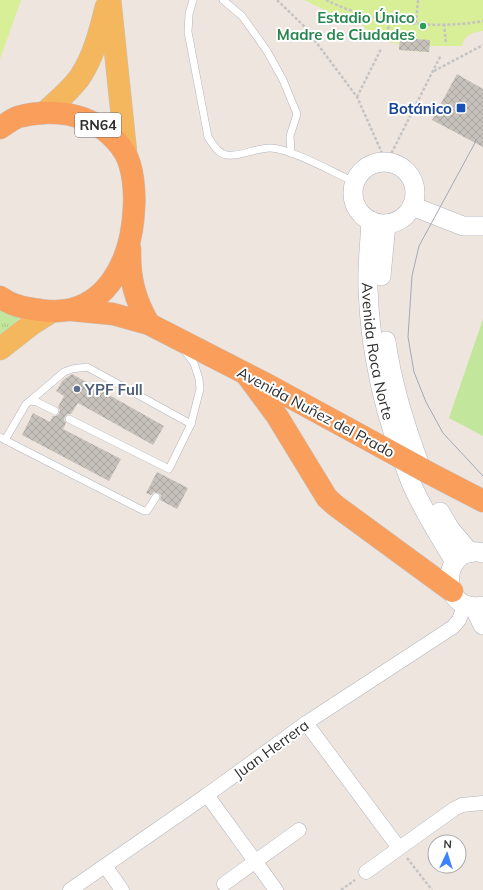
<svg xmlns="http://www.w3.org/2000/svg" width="483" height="890" viewBox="0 0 483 890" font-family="Mulish,sans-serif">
  <defs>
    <pattern id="grass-tufts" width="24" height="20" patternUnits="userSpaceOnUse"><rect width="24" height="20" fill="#c2e69b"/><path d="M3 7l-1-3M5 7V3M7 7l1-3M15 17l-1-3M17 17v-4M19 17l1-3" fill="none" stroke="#a7c686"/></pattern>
    <pattern id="building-cross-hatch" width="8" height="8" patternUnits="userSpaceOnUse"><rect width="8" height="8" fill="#c7c1bb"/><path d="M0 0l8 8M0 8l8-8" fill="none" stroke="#aba6a1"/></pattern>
  </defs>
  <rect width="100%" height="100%" fill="#efe5df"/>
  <polygon fill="url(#grass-tufts)" points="0,307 22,316 0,338"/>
  <polygon fill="#c2e69b" points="483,319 483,436 449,418"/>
  <g fill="#d8ee97">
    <polygon points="0,0 21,0 0,59"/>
    <path d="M 304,0 L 483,0 L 483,31 C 473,32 464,35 462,46 L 430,46 L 429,52 L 399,50 L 399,44 L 368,38 L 367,30 L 362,24 L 327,11 Z"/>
  </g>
  <g fill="url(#building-cross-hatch)">
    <polygon points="400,38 430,40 429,52 399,50"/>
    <polygon points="457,74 483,89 483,147 432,120"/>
    <polygon points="72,374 164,426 153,445 78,403 71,414 68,414 65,416 64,420 66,423 63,429 121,459 109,481 22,435 33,413 50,422 53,416 56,416 59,414 60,410 58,407 64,396 56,391 63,380"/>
    <polygon points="157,472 188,488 177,509 160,500 161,495 158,493 154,492 151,495 146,493"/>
  </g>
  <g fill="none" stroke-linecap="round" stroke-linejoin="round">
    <defs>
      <g id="service">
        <path d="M 193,0 L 189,14 L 188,32 L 208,137 C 213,144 218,154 227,155 C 241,157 255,148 270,148 C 290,148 334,173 355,182"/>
        <polyline points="223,0 242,16 267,51 283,80 297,114 290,136 291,153"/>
        <polyline points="30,401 64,372 72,369 87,367 191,424"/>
        <polyline points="69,419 169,469 191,424 200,389 199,379 194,363 184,350"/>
        <polyline points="0,437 5,440 26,404 30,401 37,402 55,411"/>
        <polyline points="5,440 144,511 147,511 156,497"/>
      </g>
      <g id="minor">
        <polyline points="306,723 399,848"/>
        <polyline points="207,795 276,890"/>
        <polyline points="105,866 122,890"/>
        <polyline points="366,872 454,809 462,805 483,803"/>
        <polyline points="224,884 299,830"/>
        <polyline points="70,890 207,795 306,723 453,627 459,620 465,604"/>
      </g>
      <g id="secondary">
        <circle cx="384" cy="193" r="31"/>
        <polyline points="412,206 463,226 483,226"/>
        <path id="s1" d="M 371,221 C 370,243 367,266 368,288 C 370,354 387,423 412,485 C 424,512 440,537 455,562"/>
        <polyline points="381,276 386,224"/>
        <path d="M 386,341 C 392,385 406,429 422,471"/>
        <polyline points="440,512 450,529 470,553"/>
        <path d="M 483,553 C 440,542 437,615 483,606"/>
        <polyline points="474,607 483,625"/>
      </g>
      <g id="primary">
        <polyline points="110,0 126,154"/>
        <path d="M 44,113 C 56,102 70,91 80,77 C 94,56 100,31 106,7"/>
        <polyline points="0,349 32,324 51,312"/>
      </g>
      <g id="trunk">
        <path d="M 0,128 C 5,125 12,119 18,117 C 36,112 58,111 75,116 C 96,121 114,135 125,153 C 133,167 135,191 134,207 C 132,262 104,320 40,310 C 25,308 12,306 0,297"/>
        <path d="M 130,249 C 129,278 135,300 149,324"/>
        <polyline points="72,310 113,314 149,324 266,384 345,427"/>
        <polyline points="246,374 277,416 327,498 336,506 452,591"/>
        <polyline points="429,473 483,501"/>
      </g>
    </defs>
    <use href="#service" stroke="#afb5bd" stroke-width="8"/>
    <use href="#minor" stroke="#afb5bd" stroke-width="15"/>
    <use href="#secondary" stroke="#afb5bd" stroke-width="20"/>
    <use href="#primary" stroke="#c4c4c4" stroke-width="23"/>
    <use href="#trunk" stroke="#c4c4c4" stroke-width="23"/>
    <g stroke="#c4c4c4" stroke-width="2.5" stroke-dasharray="3 2" stroke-linecap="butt">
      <polyline points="277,0 304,26 357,97 386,162"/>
      <path d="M 326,0 C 372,23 432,30 483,21"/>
      <polyline points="416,23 418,0"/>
      <polyline points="444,24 446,44"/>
      <polyline points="386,39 390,20"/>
      <polyline points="434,71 483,45"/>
      <polyline points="357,97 381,49"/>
      <polyline points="387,162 441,55"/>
      <polyline points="407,858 432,890"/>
      <polyline points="341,890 355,880"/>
    </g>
    <use href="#service" stroke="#fff" stroke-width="7"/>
    <use href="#minor" stroke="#fff" stroke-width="14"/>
    <use href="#secondary" stroke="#fff" stroke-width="19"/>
    <use href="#primary" stroke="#f5b75e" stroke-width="22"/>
    <use href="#trunk" stroke="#fa9e5c" stroke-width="22"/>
    <polyline stroke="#a1a9b8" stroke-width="1" points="476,141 419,246 412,276 408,337 414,372 426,402 443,433 483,476"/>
    <defs>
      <polyline id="trunk-bridge" points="345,427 429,473"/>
    </defs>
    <use href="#trunk-bridge" stroke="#c4c4c4" stroke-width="23" stroke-linecap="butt"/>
    <use href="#trunk-bridge" stroke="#fa9e5c" stroke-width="22"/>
  </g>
  <circle fill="#2e9e5b" stroke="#fff" stroke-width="1.5" cx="423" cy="26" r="4"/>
  <rect fill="#1a4fb4" stroke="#fff" stroke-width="1.5" x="456" y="103" width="10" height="10" rx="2"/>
  <circle fill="#5c6f8a" stroke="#fff" stroke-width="1.5" cx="77" cy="389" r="4"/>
  <g text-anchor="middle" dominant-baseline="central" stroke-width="4" stroke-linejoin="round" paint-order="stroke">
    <rect fill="#fff" stroke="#6c6c6c" stroke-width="1" x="75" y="113" width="46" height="24" rx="3"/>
    <g font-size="14" font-weight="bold" fill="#2d2d2d">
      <text x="98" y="125">RN64</text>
    </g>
    <g font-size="15" font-weight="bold" fill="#27864d" stroke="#fff" text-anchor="end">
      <text x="415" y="17">Estadio Único<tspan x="415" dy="17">Madre de Ciudades</tspan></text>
    </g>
    <g font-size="15" font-weight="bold" fill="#164399" stroke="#fff" text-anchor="end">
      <text x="452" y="108">Botánico</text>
    </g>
    <g font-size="15" fill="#2d2d2d" stroke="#fff">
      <text stroke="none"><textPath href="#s1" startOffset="131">Avenida Roca Norte</textPath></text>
      <text transform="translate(316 412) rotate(28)">Avenida Nuñez del Prado</text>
      <text transform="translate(271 749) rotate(-36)">Juan Herrera</text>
    </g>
    <g font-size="15" font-weight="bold" fill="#4e5e75" stroke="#fff" text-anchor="start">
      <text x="85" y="389">YPF Full</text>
    </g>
  </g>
  <g transform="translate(447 854) rotate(4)"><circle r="19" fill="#ffffff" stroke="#ababab"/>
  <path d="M0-3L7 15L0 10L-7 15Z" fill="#3c83ff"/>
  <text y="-6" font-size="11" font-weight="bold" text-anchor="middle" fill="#2d2d2d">N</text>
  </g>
</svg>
